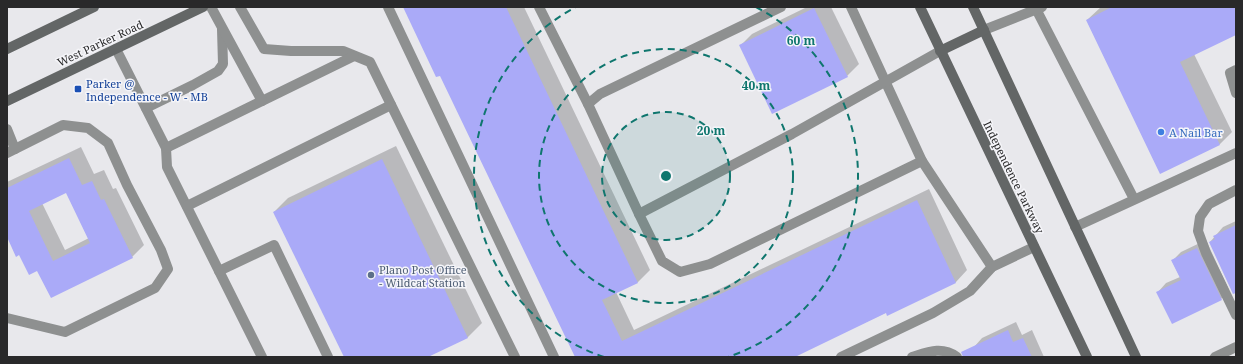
<svg xmlns="http://www.w3.org/2000/svg" width="1243" height="364" viewBox="0 0 1243 364" font-family="'Noto Serif',serif">
  <rect width="100%" height="100%" fill="#e8e8ec"/>
  <g fill="#0003" fill-rule="evenodd">
    <polygon points="404,7 524,7 650,270 638,282 616,292 634,330 929,189 967,270 956,282 888,314 887,312 792,357 576,357 440,74"/>
    <polygon points="807,7 831,7 859,64 847,76 740,46 752,34"/>
    <polygon points="1101,7 1236,7 1236,34 1194,54 1232,132 1220,144 1161,172 1087,20"/>
    <polygon points="396,146 482,323 468,337 426,357 345,357 274,212 288,198"/>
    <path d="M 81,147 L 94,174 L 104,170 L 113,189 L 116,188 L 144,245 L 132,257 L 38,269 L 20,254 L 7,235 L 7,182 ZM 66,191 L 89,238 L 65,250 L 42,203 Z"/>
    <polygon points="1236,221 1236,291 1210,242 1223,227"/>
    <polygon points="1206,240 1229,290 1221,299 1158,292 1166,283 1180,277 1172,261 1181,252"/>
    <polygon points="1016,322 1022,335 1032,330 1044,357 978,357 974,347 982,338"/>
  </g>
  <g fill="#aaaaf8" fill-rule="evenodd">
    <polygon points="403,7 506,7 638,283 602,300 622,341 917,200 956,283 887,316 886,313 795,357 575,357 440,76 436,77"/>
    <polygon points="1112,7 1236,7 1236,35 1180,62 1220,145 1160,174 1086,20"/>
    <polygon points="814,8 848,77 772,114 739,45"/>
    <path d="M 69,158 L 82,185 L 92,181 L 101,200 L 104,199 L 133,258 L 51,298 L 37,271 L 29,275 L 19,255 L 16,257 L 7,237 L 7,188 ZM 66,193 L 90,243 L 53,261 L 29,211 Z"/>
    <polygon points="382,159 468,338 428,357 344,357 273,212"/>
    <polygon points="1236,225 1236,293 1233,294 1209,242 1215,239 1213,236"/>
    <polygon points="1197,248 1222,300 1172,324 1156,292 1181,280 1171,260"/>
    <polygon points="1008,330 1013,342 1023,338 1032,357 963,357 961,352"/>
  </g>
  <g fill="none" stroke-linecap="round" stroke-linejoin="round">
    <g stroke="#8e9090" stroke-width="10">
      <polyline points="240,7 264,49 291,51 343,51 370,62 515,357"/>
      <polyline points="388,7 554,357"/>
      <polyline points="539,7 588,104"/>
      <polyline points="781,7 600,94 588,104 639,214 662,261 680,272 710,264 922,161 851,7"/>
      <polyline points="1035,7 1134,199"/>
      <polyline points="984,30 1042,7"/>
      <polyline points="116,49 166,148 167,167 262,357"/>
      <polyline points="1236,70 1230,73 1236,93"/>
      <polyline points="262,101 354,56"/>
      <polyline points="146,108 193,85 218,71 223,64 222,29"/>
      <polyline points="7,129 15,149"/>
      <polyline points="166,148 262,101 211,7"/>
      <polyline points="7,153 63,125 88,128 108,143 127,185 161,250 168,269 155,288 65,332 7,318"/>
      <polyline points="922,161 992,267"/>
      <polyline points="1236,190 1209,204 1200,217 1198,231 1206,253 1236,315"/>
      <polyline points="187,206 391,105"/>
      <polyline points="639,214 792,134 940,51"/>
      <polyline points="1075,227 1236,153"/>
      <polyline points="219,271 274,245 328,357"/>
      <polyline points="841,357 933,313 970,291 992,267 1034,247"/>
      <path d="M 912,357 C 928,352 942,346 957,357"/>
    </g>
    <polyline stroke="#8e9090" stroke-width="10" points="1215,357 1236,347"/>
    <g stroke="#636666" stroke-width="10">
      <polyline points="920,7 1087,357"/>
      <polyline points="973,7 1136,357"/>
      <polyline points="7,49 94,7"/>
      <polyline points="940,51 984,30"/>
      <polyline points="7,101 203,7"/>
    </g>
  </g>
  <circle cx="666" cy="176" r="64" fill="#0f766e" fill-opacity=".12"/>
  <g fill="none" stroke="#0f766e" stroke-width="2" stroke-dasharray="7 5">
    <circle cx="666" cy="176" r="64"/>
    <circle cx="666" cy="176" r="127"/>
    <path d="M604 357A191 191 0 0 1 576 7M756 7A191 191 0 0 1 728 357"/>
  </g>
  <rect fill="#1a4fb4" stroke="#f5f5f9" stroke-width="1.5" x="74" y="85" width="8" height="8" rx="2"/>
  <circle fill="#3f7fe0" stroke="#f5f5f9" stroke-width="1.5" cx="1161" cy="132" r="4"/>
  <circle fill="#5c6f8a" stroke="#f5f5f9" stroke-width="1.5" cx="371" cy="275" r="4"/>
  <g text-anchor="middle" dominant-baseline="central" stroke-width="3" stroke-linejoin="round" paint-order="stroke">
    <g font-size="11" fill="#29292a" stroke="#f5f5f9">
      <text transform="translate(100 43) rotate(-25)">West Parker Road</text>
      <text transform="translate(1014 177) rotate(64)">Independence Parkway</text>
    </g>
    <g font-size="11" fill="#164399" stroke="#f5f5f9" text-anchor="start">
      <text x="86" y="83">Parker @<tspan x="86" dy="13">Independence - W - MB</tspan></text>
    </g>
    <g font-size="11" fill="#366cbe" stroke="#f5f5f9" text-anchor="start">
      <text x="1169" y="132">A Nail Bar</text>
    </g>
    <g font-size="11" fill="#4e5e75" stroke="#f5f5f9" text-anchor="start">
      <text x="379" y="269">Plano Post Office<tspan x="379" dy="13">- Wildcat Station</tspan></text>
    </g>
  </g>
  <circle cx="666" cy="176" r="6" fill="#0f766e" stroke="#f5f5f9" stroke-width="2"/>
  <g font-size="12" text-anchor="middle" font-weight="bold" fill="#0f766e" stroke="#f5f5f9" stroke-width="3" stroke-linejoin="round" paint-order="stroke">
    <text x="801" y="45">60 m</text>
    <text x="756" y="90">40 m</text>
    <text x="711" y="135">20 m</text>
  </g>
  <rect width="1243" height="364" fill="none" stroke="#29292a" stroke-width="16"/>
</svg>
